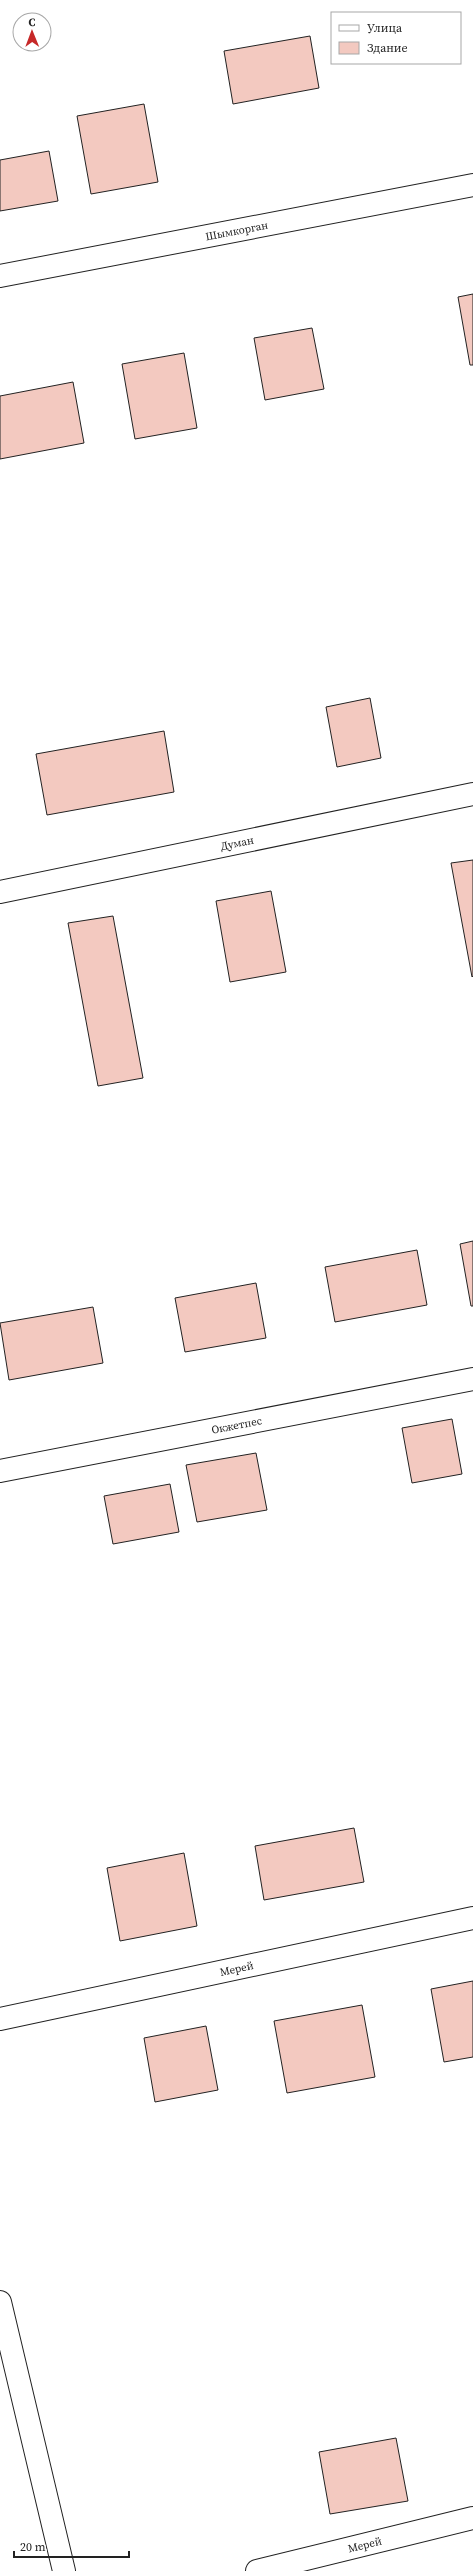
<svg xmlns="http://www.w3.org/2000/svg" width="473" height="2571" viewBox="0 0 473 2571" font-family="'Source Serif 4',serif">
  <rect width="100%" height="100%" fill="#fff"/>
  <g fill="#f3c9c0" stroke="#222">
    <polygon points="310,36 319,88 233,104 224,51"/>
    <polygon points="144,104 158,182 91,194 77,116"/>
    <polygon points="49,151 58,201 0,211 0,160"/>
    <polygon points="473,294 473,365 470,365 458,297"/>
    <polygon points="312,328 324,389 265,400 254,338"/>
    <polygon points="184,353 197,428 135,439 122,364"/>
    <polygon points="73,382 84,443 0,459 0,396"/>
    <polygon points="370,698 381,758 337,767 326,707"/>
    <polygon points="164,731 174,792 47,815 36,754"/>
    <polygon points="473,860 473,976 472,977 451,863"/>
    <polygon points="271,891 286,972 230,982 216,901"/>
    <polygon points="113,916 143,1078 98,1086 68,923"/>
    <polygon points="473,1241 473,1306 471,1306 460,1244"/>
    <polygon points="417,1250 427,1305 335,1322 325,1267"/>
    <polygon points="256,1283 266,1338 185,1352 175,1298"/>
    <polygon points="93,1307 103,1363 9,1380 0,1323"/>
    <polygon points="452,1419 462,1474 412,1483 402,1428"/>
    <polygon points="256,1453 267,1510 197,1522 186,1465"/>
    <polygon points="170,1484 179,1532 113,1544 104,1496"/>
    <polygon points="354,1828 364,1882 264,1900 255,1846"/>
    <polygon points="184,1853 197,1926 120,1941 107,1868"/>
    <polygon points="473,1981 473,2057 444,2062 431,1989"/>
    <polygon points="362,2005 375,2077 287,2093 274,2021"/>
    <polygon points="206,2026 218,2090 155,2102 144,2038"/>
    <polygon points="396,2438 408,2501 330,2514 319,2452"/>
  </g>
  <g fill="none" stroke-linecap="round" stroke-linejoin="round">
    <defs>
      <g id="minor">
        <path id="s1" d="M 0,276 L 473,185"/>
        <path id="s2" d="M 0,892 L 473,794"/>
        <path id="s3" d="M 0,1471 L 473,1379"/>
        <path id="s4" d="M 0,2019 L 473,1918"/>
        <polyline points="0,2302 64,2571"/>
        <path id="s5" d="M 257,2571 L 473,2518"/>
      </g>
    </defs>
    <use href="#minor" stroke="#222" stroke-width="24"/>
    <use href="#minor" stroke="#fff" stroke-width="22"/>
  </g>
  <g text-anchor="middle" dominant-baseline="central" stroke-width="3" stroke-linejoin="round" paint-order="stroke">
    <g font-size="11" fill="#222" stroke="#fff">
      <text stroke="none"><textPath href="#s1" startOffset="241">Шымкорган</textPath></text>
      <text stroke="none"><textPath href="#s2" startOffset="242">Думан</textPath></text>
      <text stroke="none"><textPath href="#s3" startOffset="241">Окжетпес</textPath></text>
      <text stroke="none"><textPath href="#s4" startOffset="242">Мерей</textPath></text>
      <text stroke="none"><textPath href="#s5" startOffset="111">Мерей</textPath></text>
    </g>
  </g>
  <rect x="331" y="12" width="130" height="52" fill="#ffffff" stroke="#a7a7a7"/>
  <rect x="339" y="25" width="20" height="6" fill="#ffffff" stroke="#a7a7a7"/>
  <text x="367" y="32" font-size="12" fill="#222222">Улица</text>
  <rect x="339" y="42" width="20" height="12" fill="#f3c9c0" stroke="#a7a7a7"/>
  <text x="367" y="52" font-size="12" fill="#222222">Здание</text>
  <g transform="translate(32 32) rotate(359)"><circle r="19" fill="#ffffff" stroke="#a7a7a7"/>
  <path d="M0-3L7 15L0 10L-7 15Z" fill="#c62828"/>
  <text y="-6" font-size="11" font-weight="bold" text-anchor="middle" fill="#222222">С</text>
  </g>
  <path d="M14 2551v6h115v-6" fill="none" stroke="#222222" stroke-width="2"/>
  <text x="20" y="2551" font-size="12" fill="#222222" stroke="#ffffff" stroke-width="3" paint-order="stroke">20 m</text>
</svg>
